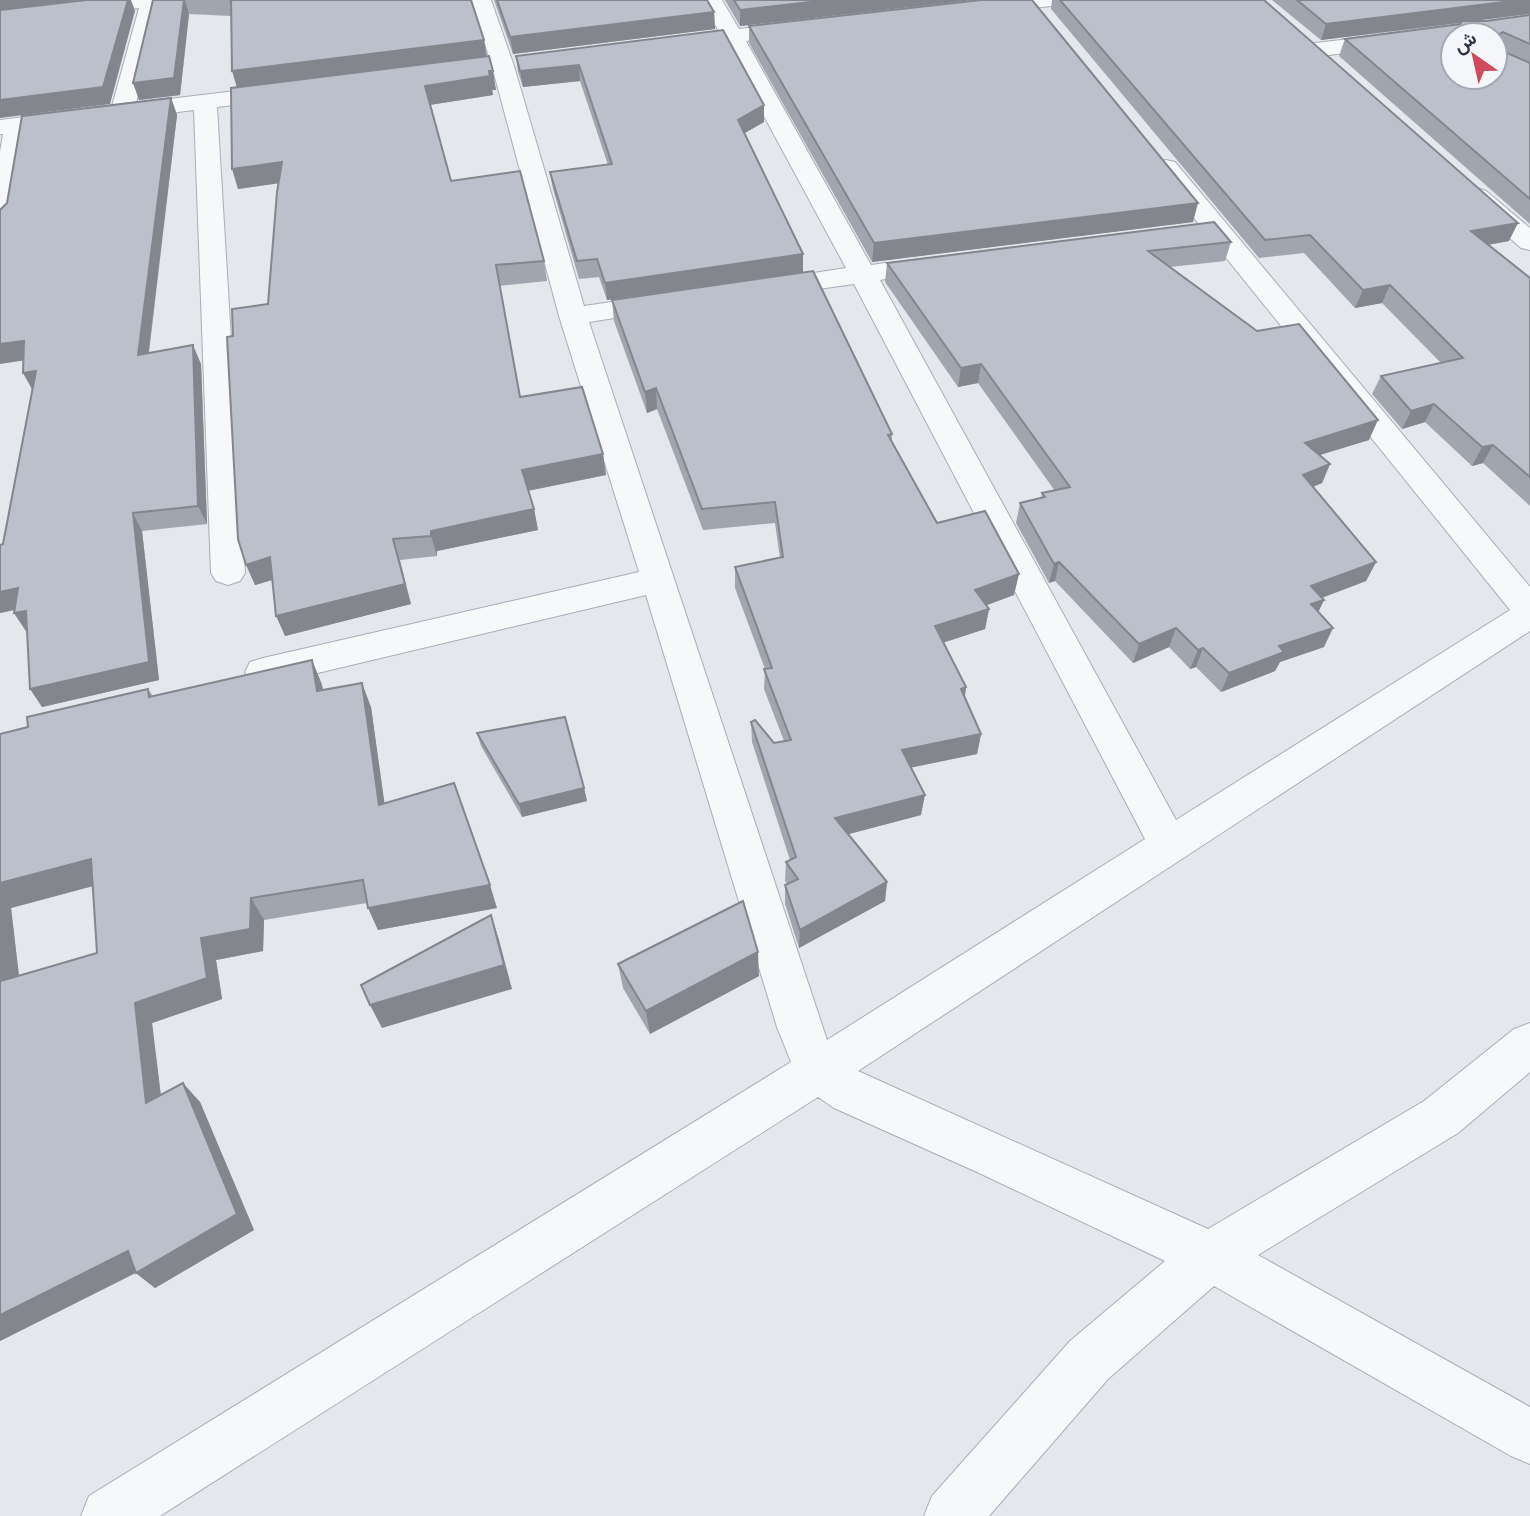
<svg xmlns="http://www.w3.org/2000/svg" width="1530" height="1516" viewBox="0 0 1530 1516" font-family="'PT Sans Narrow',Vazirmatn,sans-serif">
  <rect width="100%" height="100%" fill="#e4e7ec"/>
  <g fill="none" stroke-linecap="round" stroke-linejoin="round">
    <defs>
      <g id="minor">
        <polygon points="102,0 161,0 136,103 284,85 292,87 295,92 292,97 284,99 217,107 245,573 240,581 228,585 216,581 211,573 194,110 28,131 13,220 9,225 0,228 0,152 3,134 0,134 0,120 112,106 139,8 0,25 0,13"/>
        <polygon points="471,0 491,0 514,66 584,306 666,294 676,296 680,302 676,308 666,310 589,322 827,1040 1145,839 854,284 768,296 758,294 754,288 758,282 768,280 846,268 725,44 674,50 666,49 663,44 666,39 719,32 702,0 722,0 739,29 802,22 810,23 813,28 810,33 746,41 871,265 885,263 895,265 898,271 895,277 880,280 1176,820 1510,610 1157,172 1154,167 1157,162 1166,160 1175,162 1530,587 1530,631 858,1071 1208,1229 1424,1101 1514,1029 1530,1023 1530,1072 1458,1133 1258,1255 1530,1407 1530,1464 1511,1456 1214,1286 1108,1379 989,1516 924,1516 932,1496 1070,1341 1165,1261 977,1172 834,1108 818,1097 160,1516 81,1516 89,1496 791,1062 777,1027 646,595 263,686 250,682 245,672 250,662 263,658 639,572 559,316 492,66"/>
        <polygon points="998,0 1061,0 1058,4 1051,6 983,14 976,12 973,8 976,4"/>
        <polygon points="1393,34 1401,35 1404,40 1401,45 1315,57 1307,55 1304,50 1307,45 1315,43"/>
        <polygon points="1477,188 1486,191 1530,228 1530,250 1521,248 1468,201 1464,196 1468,191"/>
      </g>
    </defs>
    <use href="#minor" stroke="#a9aeb7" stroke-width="2"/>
    <use href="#minor" fill="#f7f8fa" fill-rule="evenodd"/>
  </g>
  <g fill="#a1a5ae" fill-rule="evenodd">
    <polygon points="153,0 471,0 484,40 486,56 496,90 492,90 493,95 430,105 451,181 544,261 547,281 499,286 520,397 603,454 606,475 528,491 534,509 538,530 437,551 437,556 400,560 411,604 285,636 272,580 255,585 233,336 268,304 278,183 238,189 237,87 231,16 189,14 180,95 139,100"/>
    <polygon points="494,0 707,0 714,12 715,29 513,54"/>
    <polygon points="725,0 973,0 740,26"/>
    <polygon points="1052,0 1264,0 1509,241 1488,245 1530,278 1530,506 1483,463 1472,466 1425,422 1402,429 1372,394 1381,376 1441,363 1382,303 1355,308 1304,253 1259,258 1051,9"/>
    <polygon points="1272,0 1530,0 1475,21 1486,21 1530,15 1530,224 1339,56 1345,39 1460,24 1461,23 1321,40"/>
    <polygon points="749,26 1193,222 872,262 749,43"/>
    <polygon points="723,30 764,122 744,133 803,254 803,272 607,300 599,277 579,279 553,189 550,172 608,165 580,81 523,87 518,72 516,56"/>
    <polygon points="171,98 177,115 149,353 201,364 207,524 142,531 159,680 42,707 27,631 26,631 14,613 15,610 0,613 3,544 32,390 23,360"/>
    <polygon points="1231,242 1225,261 1170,267 1369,440 1319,455 1330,464 1322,483 1313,487 1376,562 1366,581 1322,598 1324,600 1318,612 1324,647 1280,662 1275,671 1221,692 1196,667 1190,669 1169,647 1133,663 1055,581 1049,583 1016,523 1020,503 1041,498 1042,493 1055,491 978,383 958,387 885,282 887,263"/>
    <polygon points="612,300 892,434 892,441 937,523 1014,595 986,605 989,609 985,629 943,643 966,687 965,697 981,734 977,754 911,767 921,815 848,834 887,882 885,901 799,948 785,904 785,885 788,884 785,881 786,862 790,860 752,742 751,722 774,743 784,741 764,689 765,669 735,588 735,567 780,558 775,523 703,530 657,409 647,413 614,321"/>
    <path d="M 312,660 L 322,685 L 323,690 L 371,707 L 384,803 L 497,908 L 378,930 L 367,903 L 264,920 L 263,951 L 216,960 L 222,999 L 152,1023 L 161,1096 L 200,1102 L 254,1230 L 155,1288 L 136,1273 L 0,1341 L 0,734 L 28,727 L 148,689 L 153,696 ZM 93,886 L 97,953 L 19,976 L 11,908 Z"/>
    <polygon points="477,733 584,788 587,801 522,817 481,746"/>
    <polygon points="618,964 759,976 650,1034 623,988"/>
  </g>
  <g fill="#83868d">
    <polygon points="0,0 81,0 0,10"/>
    <polygon points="128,0 131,0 135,11 110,104 0,118 0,100"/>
    <polygon points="184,0 185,0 189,14 180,95 139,100 133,83"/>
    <polygon points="829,0 973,0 740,26 740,10"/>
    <polygon points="1520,0 1530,0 1530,14 1321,40 1326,24"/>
    <polygon points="714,12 715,29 513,54 510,37"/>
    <polygon points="484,40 487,57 237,88 232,71"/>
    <polygon points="579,65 580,81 523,87 520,71"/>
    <polygon points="489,71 493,71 496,90 492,90"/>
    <polygon points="490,76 493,95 429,105 425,86"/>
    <polygon points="171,98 177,115 146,373 138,355"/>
    <polygon points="764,105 764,122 738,137 738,120"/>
    <polygon points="282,162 288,182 238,189 232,169"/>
    <polygon points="1198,203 1193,222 872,262 874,243"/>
    <polygon points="1518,223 1509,241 1463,249 1471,231"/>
    <polygon points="803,254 803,272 607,300 605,283"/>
    <polygon points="1390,285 1382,303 1355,308 1363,290"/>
    <polygon points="24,341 33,359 0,364 0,344"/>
    <polygon points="193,345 201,364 207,524 198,506"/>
    <polygon points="981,364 978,383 958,387 961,368"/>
    <polygon points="36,371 33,391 23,373"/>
    <polygon points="656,388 657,409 647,413 645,392"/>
    <polygon points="1434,404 1425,422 1402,429 1411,411"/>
    <polygon points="1378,420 1369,440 1297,462 1305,443"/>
    <polygon points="1493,445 1483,463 1472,466 1482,447"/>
    <polygon points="603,454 606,475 526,491 522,470"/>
    <polygon points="1330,464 1322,483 1295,494 1303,475"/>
    <polygon points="534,509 538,530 437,551 437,556 431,536 431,531"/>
    <polygon points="133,513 142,531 159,680 42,707 30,689"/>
    <polygon points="393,539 411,604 285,636 276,616"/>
    <polygon points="270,557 279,578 255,585 246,565"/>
    <polygon points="1059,562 1055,581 1049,583 1054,564"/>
    <polygon points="1376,562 1366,581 1302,605 1311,586"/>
    <polygon points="1019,574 1014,595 971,611 975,590"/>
    <polygon points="18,588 30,606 0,613 0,592"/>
    <polygon points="1324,600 1315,619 1311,604"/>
    <polygon points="989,609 985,629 932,646 935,626"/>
    <polygon points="26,611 38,629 26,631 14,613"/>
    <polygon points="1176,628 1169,647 1133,663 1139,644"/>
    <polygon points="1333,628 1324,647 1280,662 1275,671 1221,692 1229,673 1279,646"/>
    <polygon points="1203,648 1196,667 1190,669 1198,650"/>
    <polygon points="312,660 322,685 328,715 317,691"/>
    <polygon points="362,683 371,707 388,828 379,805"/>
    <polygon points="966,687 963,708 961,689"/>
    <polygon points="981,734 977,754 900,770 902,750"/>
    <polygon points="584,788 587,801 522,817 519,804"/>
    <polygon points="925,795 921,815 834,838 835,818"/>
    <polygon points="91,859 108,882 11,908 22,1002 1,981 0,970 0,883"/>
    <polygon points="887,882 885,901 799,948 800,930"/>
    <polygon points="490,885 497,908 378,930 368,908"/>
    <polygon points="251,898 264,920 263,951 216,960 222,999 152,1023 164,1122 146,1103 135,1003 201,938"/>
    <polygon points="491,915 499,940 512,989 382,1028 370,1005"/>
    <polygon points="758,952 759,976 650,1034 646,1011"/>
    <polygon points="183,1083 200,1102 254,1230 155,1288 136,1273 139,1271 0,1341 0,1315"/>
  </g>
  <g fill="#bbc0ca" stroke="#83868d" stroke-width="2" fill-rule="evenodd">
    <polygon points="86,0 128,0 103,87 0,100 0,10"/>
    <polygon points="153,0 184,0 174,78 133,83"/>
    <polygon points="229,0 471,0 484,40 232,71 231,0"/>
    <polygon points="497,0 707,0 714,12 510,37"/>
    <polygon points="734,0 829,0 740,10"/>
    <polygon points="981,0 1032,0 1198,203 874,243 749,26"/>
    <polygon points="1060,0 1264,0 1518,223 1471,231 1530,278 1530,477 1493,445 1482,447 1434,404 1411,411 1381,376 1463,358 1390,285 1363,290 1310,235 1265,240"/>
    <polygon points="1297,0 1520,0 1326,24"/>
    <path d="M 1530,15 L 1530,44 L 1503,32 L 1499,34 L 1500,50 L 1530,63 L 1530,199 L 1345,39 L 1460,24 L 1462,21 L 1486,21 ZM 1453,35 L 1495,35 L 1495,77 L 1453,77 Z"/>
    <polygon points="723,30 764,105 738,120 803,254 605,283 597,259 577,261 550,172 612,164 579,65 520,71 516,56"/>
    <polygon points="489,56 493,71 489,71 490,76 425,86 451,181 520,171 544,261 496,265 520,397 582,387 603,454 522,470 534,509 431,531 431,536 393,539 405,584 276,616 270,557 246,565 238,539 227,337 233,336 232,309 268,304 277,192 282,162 232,169 231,88"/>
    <polygon points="171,98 138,355 193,345 198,506 133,513 149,662 30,689 26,611 14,613 18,588 0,592 0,545 3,544 36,371 23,373 24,341 0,344 0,210 7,203 22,116"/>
    <polygon points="1214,222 1231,242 1148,251 1257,331 1299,324 1378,420 1305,443 1330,464 1303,475 1376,562 1311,586 1324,600 1311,604 1333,628 1279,646 1284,652 1229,673 1203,648 1198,650 1176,628 1139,644 1059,562 1054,564 1020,503 1045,497 1042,493 1070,487 981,364 961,368 887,263"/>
    <polygon points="813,271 892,434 888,435 937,523 985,511 1019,574 975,590 989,609 935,626 966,687 961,689 981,734 902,750 925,795 835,818 887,882 800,930 785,885 798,879 786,862 796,857 751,722 755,720 774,743 791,740 764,669 772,668 735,567 783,557 775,502 702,509 656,388 645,392 612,300"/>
    <polygon points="312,660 317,691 362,683 379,805 454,783 490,885 368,908 363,880 251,898 250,929 201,938 207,978 135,1003 146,1103 183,1083 237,1214 136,1273 128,1251 0,1315 0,970 1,981 97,953 91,859 0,883 0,734 28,727 27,717 148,689 149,697"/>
    <polygon points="565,717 584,788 519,804 477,733"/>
    <polygon points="743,901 758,952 646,1011 618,964"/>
    <polygon points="491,915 504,965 370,1005 361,985"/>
  </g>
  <g transform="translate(1474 56) rotate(326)"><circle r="33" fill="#f4f6f9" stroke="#a4a8b1" stroke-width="2"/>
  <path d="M0-5L12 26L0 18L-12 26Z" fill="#d1495b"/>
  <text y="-10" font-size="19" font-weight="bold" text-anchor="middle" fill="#2b3445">ش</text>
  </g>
</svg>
